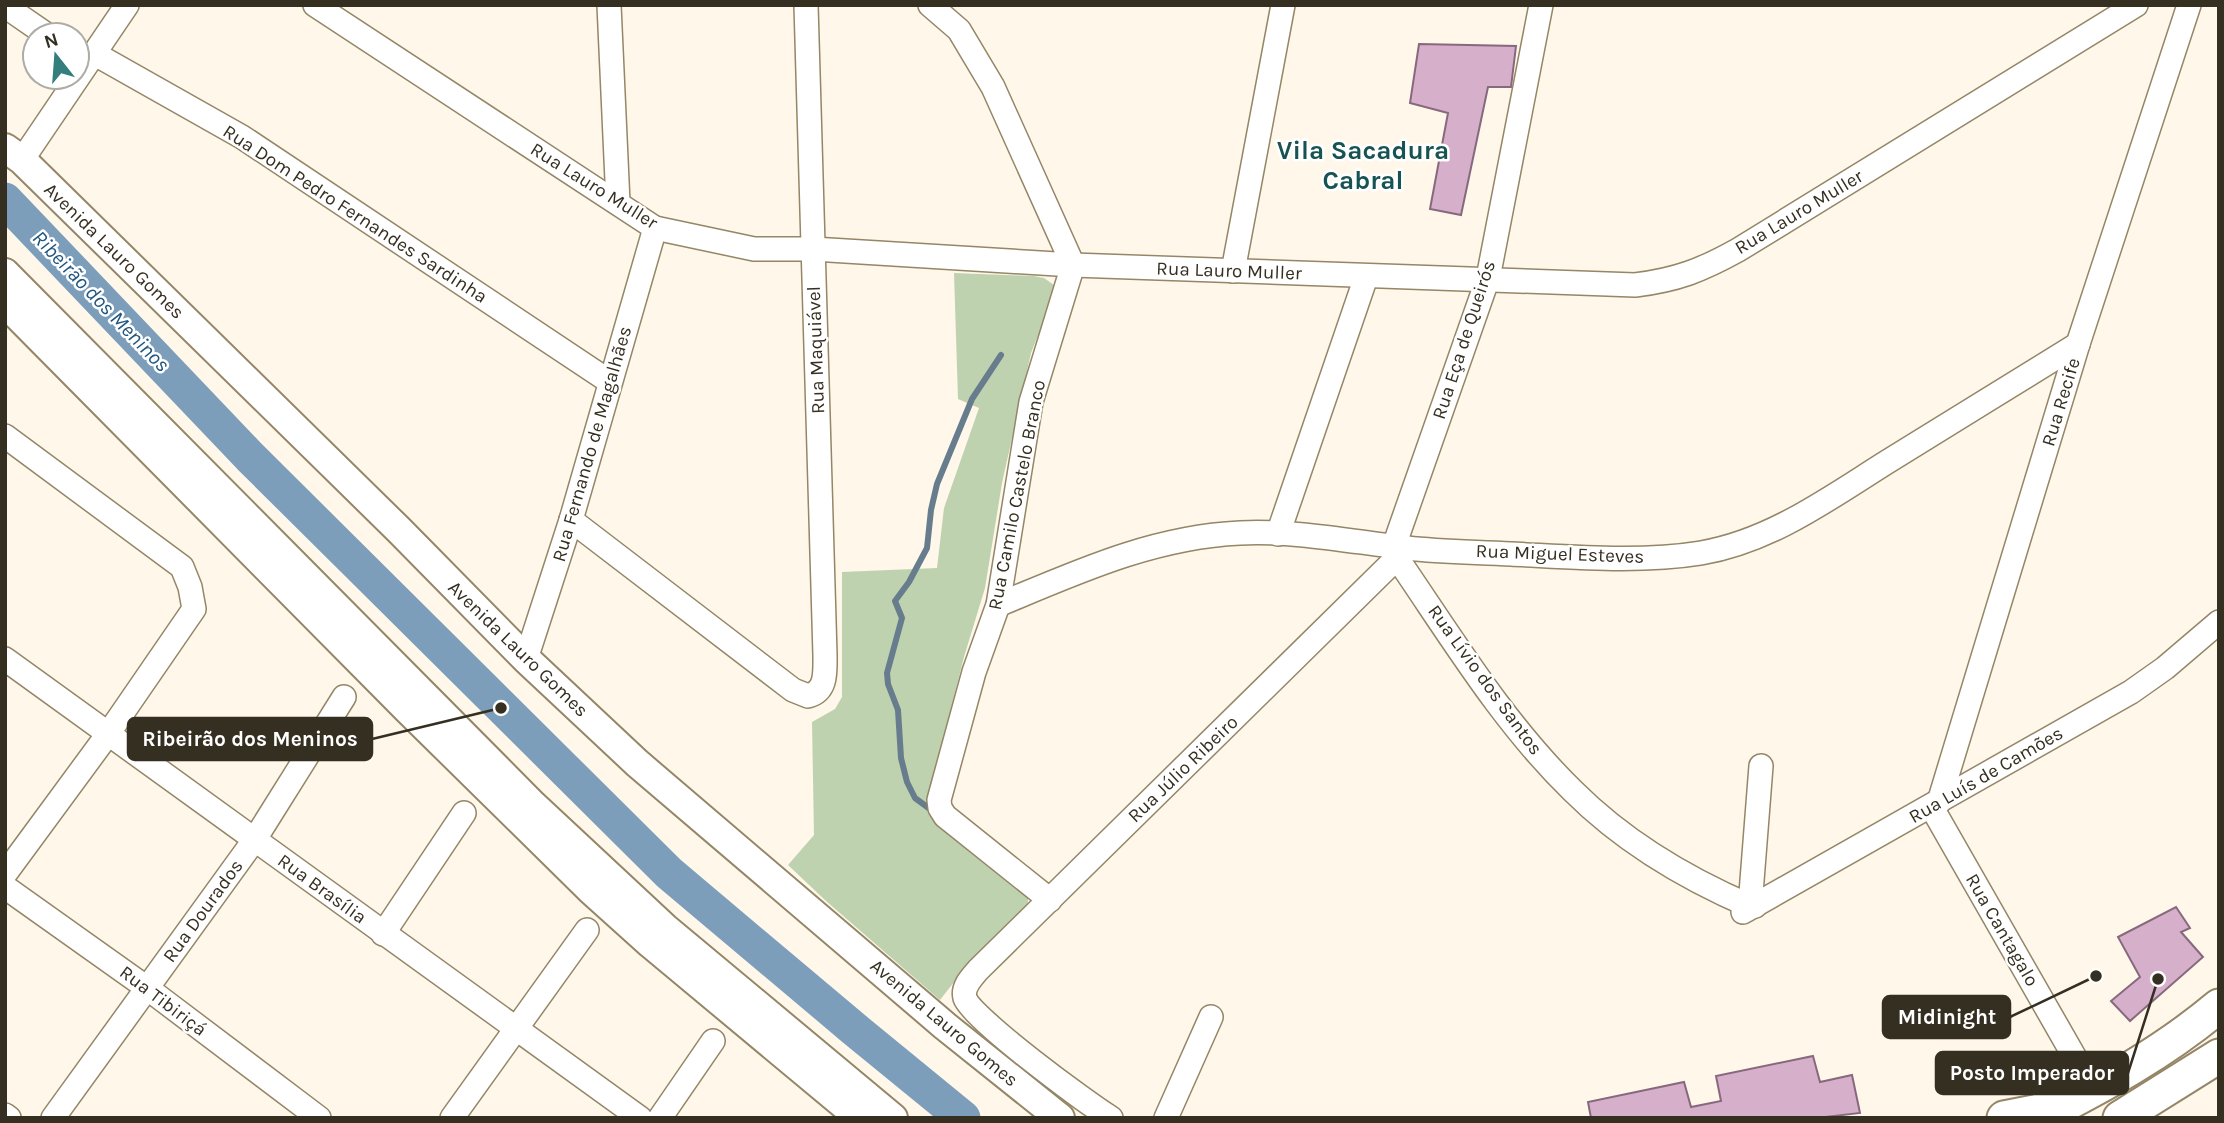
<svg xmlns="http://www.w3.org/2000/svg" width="2224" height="1123" viewBox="0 0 2224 1123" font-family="Karla,sans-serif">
  <rect width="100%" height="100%" fill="#fef7ea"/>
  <polygon fill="#bfd2af" points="954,273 1034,276 1044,278 1054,285 1054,295 1031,353 1002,483 985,588 964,657 930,791 1028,897 1028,909 965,968 940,1000 826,901 788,865 814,835 812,722 835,709 842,697 842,572 937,568 944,508 979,408 958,399"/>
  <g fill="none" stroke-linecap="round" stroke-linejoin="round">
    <polyline stroke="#677d8d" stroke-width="6" points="934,812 915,798 907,782 901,758 898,710 888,684 887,673 902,618 895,601 909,582 927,548 931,510 937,484 972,399 1001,355"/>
    <polyline stroke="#7c9ebb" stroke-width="35" points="5,200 250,457 669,873 853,1028 963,1118"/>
  </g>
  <g fill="#d6afca" stroke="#87697e" stroke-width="2">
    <polygon points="1419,44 1516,46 1511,87 1488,87 1461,215 1430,209 1448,113 1410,103"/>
    <polygon points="2176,907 2190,928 2181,932 2203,957 2130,1021 2111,1001 2140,977 2118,937"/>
    <polygon points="1813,1056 1820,1082 1852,1075 1860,1113 1817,1118 1591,1118 1588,1102 1684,1082 1691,1107 1721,1101 1716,1076"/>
  </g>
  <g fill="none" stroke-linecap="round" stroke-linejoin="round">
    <defs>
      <g id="minor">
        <path d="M 315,5 L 655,228 L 754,249 L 813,249 L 1073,265 L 1635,285 C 1677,280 1702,270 1738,250 L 2136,5"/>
        <polyline points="609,5 618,203"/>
        <polyline points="930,5 959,30 993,87 1073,265 1031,402 998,605 974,672 939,800 940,808 945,816 1050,900"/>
        <polyline points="5,6 47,35"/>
        <polyline points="95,54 242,137 610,382"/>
        <polyline points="22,160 127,5"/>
        <polyline points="1233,271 1283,5"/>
        <polyline points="5,436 182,567 190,587 194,609 108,734 5,874"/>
        <path d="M 571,520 L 793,690 L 808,696 C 827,691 825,672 825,655 L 806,5"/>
        <polyline points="1278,534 1366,277"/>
        <polyline points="1394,546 1488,278 1541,5"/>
        <path d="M 1397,558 C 1452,638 1503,723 1573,791 C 1624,842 1685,878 1750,906 L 1755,906"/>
        <path d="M 998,605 C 1077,572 1153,537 1240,533 C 1294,530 1353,542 1407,548 C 1441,552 1476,552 1511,554 C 1573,557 1639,563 1701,553 C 1771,541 1828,499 1887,462 C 1951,423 2014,383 2078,344"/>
        <polyline points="5,659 640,1118"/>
        <polyline points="526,659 571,520 655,228"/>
        <polyline points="1939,802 2078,344 2189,5"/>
        <polyline points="1931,806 2094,1091"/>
        <polyline points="5,887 147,988 319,1118"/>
        <polyline points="1750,906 1761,766"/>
        <polyline points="1743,912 2131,692 2165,668 2219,622"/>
        <polyline points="383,934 464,813"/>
        <polyline points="5,1115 9,1118"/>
        <polyline points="53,1118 255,839 344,697"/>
        <polyline points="452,1118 587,930"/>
        <polyline points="660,1118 713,1041"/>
        <path d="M 1111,1118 C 1088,1104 971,1018 965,998 C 962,987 971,978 978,970 L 1407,548"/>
        <polyline points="1166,1118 1211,1017"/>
      </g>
      <g id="major">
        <polyline points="5,148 22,160 399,530 526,659 637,763 945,1026 1060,1118"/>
        <polyline points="5,273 533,805 665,928 893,1118"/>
        <polyline points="5,303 407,709 591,890 651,944 860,1118"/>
      </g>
      <g id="highway">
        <polyline points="2004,1118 2059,1107"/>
        <path d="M 2039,1118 C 2103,1086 2164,1052 2219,1006"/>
        <polyline points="2120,1118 2219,1056"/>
      </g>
    </defs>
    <use href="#minor" stroke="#948666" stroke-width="26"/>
    <use href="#major" stroke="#948666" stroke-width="32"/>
    <use href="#highway" stroke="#948666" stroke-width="37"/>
    <use href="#minor" stroke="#fff" stroke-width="23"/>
    <use href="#major" stroke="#fff" stroke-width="28"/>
    <use href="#highway" stroke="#fff" stroke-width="33"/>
  </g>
  <g text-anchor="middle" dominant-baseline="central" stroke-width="5" stroke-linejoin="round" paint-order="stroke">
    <g font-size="19" fill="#352f21" stroke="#fff">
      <text transform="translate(594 186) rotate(32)">Rua Lauro Muller</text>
      <text transform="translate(1799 212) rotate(-31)">Rua Lauro Muller</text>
      <text transform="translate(355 214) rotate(33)">Rua Dom Pedro Fernandes Sardinha</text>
      <text transform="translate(114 251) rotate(44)">Avenida Lauro Gomes</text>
      <text transform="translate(1229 271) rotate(2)">Rua Lauro Muller</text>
      <text transform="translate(1464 340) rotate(-72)">Rua Eça de Queirós</text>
      <text transform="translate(816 350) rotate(-92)">Rua Maquiável</text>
      <text transform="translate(2061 402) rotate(-73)">Rua Recife</text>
      <text transform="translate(592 444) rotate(-74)">Rua Fernando de Magalhães</text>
      <text transform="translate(1017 495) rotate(-79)">Rua Camilo Castelo Branco</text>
      <text transform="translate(1560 554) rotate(2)">Rua Miguel Esteves</text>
      <text transform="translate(518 649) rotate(44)">Avenida Lauro Gomes</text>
      <text transform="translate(1485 680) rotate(54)">Rua Lívio dos Santos</text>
      <text transform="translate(1183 769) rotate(-44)">Rua Júlio Ribeiro</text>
      <text transform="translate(1986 775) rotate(-30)">Rua Luís de Camões</text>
      <text transform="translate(322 889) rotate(36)">Rua Brasília</text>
      <text transform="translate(203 911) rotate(-54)">Rua Dourados</text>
      <text transform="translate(2002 930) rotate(60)">Rua Cantagalo</text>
      <text transform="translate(163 1001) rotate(37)">Rua Tibiriçá</text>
      <text transform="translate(944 1023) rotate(40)">Avenida Lauro Gomes</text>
    </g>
    <g font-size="21" font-style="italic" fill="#21577f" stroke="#fff">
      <text transform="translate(101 301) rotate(46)">Ribeirão dos Meninos</text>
    </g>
    <g font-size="26" font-weight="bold" fill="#175353" stroke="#fff">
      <text x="1363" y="150">Vila Sacadura<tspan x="1363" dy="30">Cabral</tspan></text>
    </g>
  </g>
  <path fill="none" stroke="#352f21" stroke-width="2.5" d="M501 708L372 739M2096 976L2010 1017M2158 979L2128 1073"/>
  <g fill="#352f21" stroke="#fff" stroke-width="2.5">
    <circle cx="501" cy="708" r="7"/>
    <circle cx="2096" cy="976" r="7"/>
    <circle cx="2158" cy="979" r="7"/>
  </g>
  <g fill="#352f21" stroke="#352f21" stroke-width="2.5">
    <rect x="128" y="718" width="244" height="42" rx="7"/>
    <rect x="1883" y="996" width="127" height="42" rx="7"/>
    <rect x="1936" y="1052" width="192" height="42" rx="7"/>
  </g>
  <g font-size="21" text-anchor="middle" font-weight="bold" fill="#fff">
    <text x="250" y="746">Ribeirão dos Meninos</text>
    <text x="1947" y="1024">Midinight</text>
    <text x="2032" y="1080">Posto Imperador</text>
  </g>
  <rect width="2224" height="1123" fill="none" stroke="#352f21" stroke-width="14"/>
  <g transform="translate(56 56) rotate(343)"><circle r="33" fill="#ffffff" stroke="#aeaca6" stroke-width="2"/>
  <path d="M0-5L12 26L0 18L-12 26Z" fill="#357e7e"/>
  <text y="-10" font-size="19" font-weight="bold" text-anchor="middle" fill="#352f21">N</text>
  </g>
</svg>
